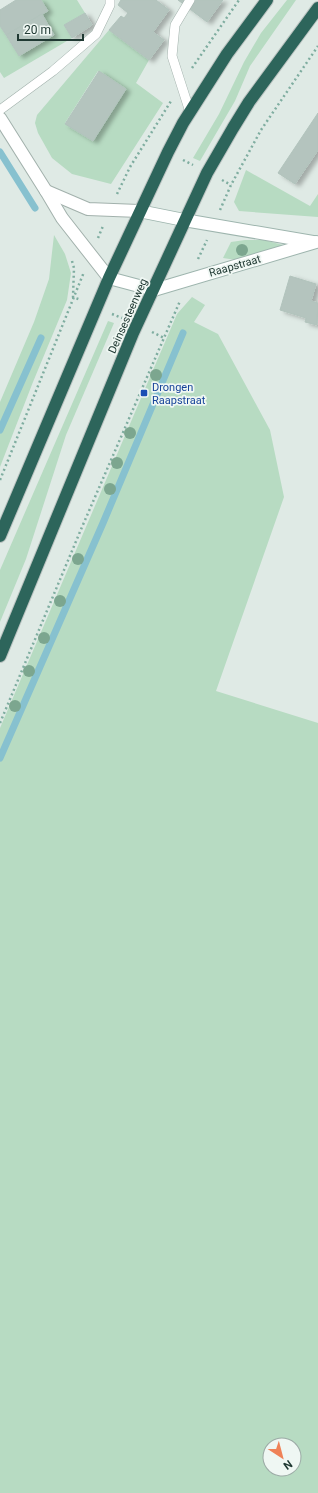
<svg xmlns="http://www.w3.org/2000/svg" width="318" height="1493" viewBox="0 0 318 1493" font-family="Roboto,sans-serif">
  <defs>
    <filter id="shadow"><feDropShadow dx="4.5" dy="2.5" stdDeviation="2" flood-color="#0004"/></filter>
  </defs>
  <rect width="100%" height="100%" fill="#dfeae5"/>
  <g fill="#b7dbc2" fill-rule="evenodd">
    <polygon points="41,0 77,0 85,13 64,25 72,38 4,78 0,72 0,26 19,56 54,35 42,14 48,11"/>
    <polygon points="287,0 296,0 250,66 235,101 200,161 193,158 219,114 244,62 261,33"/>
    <path d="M 109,30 L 149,60 L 136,83 L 163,103 L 111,184 L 72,174 L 52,158 L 38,133 L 35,123 L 37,115 ZM 98,71 L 126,89 L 93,141 L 65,123 Z"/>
    <polygon points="246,170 310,206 318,194 318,217 239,211 234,202"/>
    <polygon points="54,235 65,254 71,273 67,300 33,382 0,467 0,402 34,322 49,279"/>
    <polygon points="245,240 264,240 283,245 283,248 236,260 223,258 231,242"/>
    <path d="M 192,297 L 205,305 L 194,322 L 218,334 L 270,430 L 284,497 L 216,691 L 318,723 L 318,1493 L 0,1493 L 0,728 L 177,314 ZM 270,1445 L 294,1445 L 294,1469 L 270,1469 Z"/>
    <polygon points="108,321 114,323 66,435 26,559 0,622 0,570"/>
  </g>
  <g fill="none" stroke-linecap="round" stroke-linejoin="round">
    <g stroke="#87c1cf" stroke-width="7">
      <polyline points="0,152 35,208"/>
      <polyline points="0,430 41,338"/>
      <polyline points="0,758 103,523 183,333"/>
    </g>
  </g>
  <g fill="#b4c4be" stroke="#b1c3bc" filter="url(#shadow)">
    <polygon points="16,0 41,0 48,11 6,35 0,26 0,10"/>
    <polygon points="121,0 156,0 169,10 153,32 164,40 149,60 109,30 121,16 124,18 128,13 118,5"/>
    <polygon points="178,0 223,0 207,22"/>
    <polygon points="85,13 92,25 72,38 64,25"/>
    <polygon points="42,14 54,35 19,56 6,35"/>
    <polygon points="99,71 126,89 93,141 65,124"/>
    <polygon points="318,113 318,150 295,184 278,173"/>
    <polygon points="290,276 316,284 311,301 318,303 317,325 305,322 306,318 280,310"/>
  </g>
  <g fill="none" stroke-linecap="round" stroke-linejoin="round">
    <defs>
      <g id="lane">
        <polyline points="190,0 175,25 172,56 190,112"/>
        <polyline points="0,110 53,71 96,34 110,5 110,0"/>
      </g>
      <g id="street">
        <polyline points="0,118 46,191 62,218 109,278"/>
        <polyline points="46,191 88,209 139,211"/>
      </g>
      <g id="secondary">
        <polyline points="139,211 184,220 313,242"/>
        <polyline points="109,278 154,290 316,242"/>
      </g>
      <g id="highway">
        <polyline points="0,536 109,278 168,152 183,123 227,54 267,0"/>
        <polyline points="0,656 133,333 207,173 233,128 249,102 318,8"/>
      </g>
    </defs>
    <use href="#lane" stroke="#a2b1ac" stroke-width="10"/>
    <use href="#street" stroke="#a2b1ac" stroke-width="14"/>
    <use href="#secondary" stroke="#9eb5ae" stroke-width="14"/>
    <use href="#highway" stroke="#bcc4c2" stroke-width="14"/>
    <g stroke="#7fada0" stroke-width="2.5" stroke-dasharray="2 3" stroke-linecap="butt">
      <polyline points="192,68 239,0"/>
      <polyline points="183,160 193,165"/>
      <polyline points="222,180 231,185"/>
      <polyline points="117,194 130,167 171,101"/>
      <polyline points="220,210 231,185 261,130 318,46"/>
      <polyline points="98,238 103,226"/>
      <polyline points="198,259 207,240"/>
      <polyline points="72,261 74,268 73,297 81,300"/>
      <polyline points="112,314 122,318"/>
      <polyline points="152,332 164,338"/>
      <polyline points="0,480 84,272"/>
      <polyline points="0,723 82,527 180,301"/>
    </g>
    <use href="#lane" stroke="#fff" stroke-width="9"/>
    <use href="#street" stroke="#fff" stroke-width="12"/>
    <use href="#secondary" stroke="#fff" stroke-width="12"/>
    <use href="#highway" stroke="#2d655b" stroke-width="12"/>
  </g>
  <g fill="#7ca68f">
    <circle cx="242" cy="250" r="6"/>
    <circle cx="156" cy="375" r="6"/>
    <circle cx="130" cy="433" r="6"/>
    <circle cx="117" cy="463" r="6"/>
    <circle cx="110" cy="489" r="6"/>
    <circle cx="78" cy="559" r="6"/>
    <circle cx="60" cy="601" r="6"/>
    <circle cx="44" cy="638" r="6"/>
    <circle cx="29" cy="671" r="6"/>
    <circle cx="15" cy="706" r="6"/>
  </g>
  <rect fill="#1a4fb4" stroke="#eff7f3" stroke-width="1.5" x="140" y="389" width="8" height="8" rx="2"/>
  <g text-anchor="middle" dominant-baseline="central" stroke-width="3.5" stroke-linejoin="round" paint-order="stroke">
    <g font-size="11" fill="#203933" stroke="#eff7f3">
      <text transform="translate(235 266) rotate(-16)">Raapstraat</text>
      <text transform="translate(128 316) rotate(-66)">Deinsesteenweg</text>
    </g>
    <g font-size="11" fill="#164399" stroke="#eff7f3" text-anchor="start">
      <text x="152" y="387">Drongen<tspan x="152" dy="13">Raapstraat</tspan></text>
    </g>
  </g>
  <g transform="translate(282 1457) rotate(144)"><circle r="19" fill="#eff7f3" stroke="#9caba6"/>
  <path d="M0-3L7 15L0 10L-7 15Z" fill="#ef8257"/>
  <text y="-6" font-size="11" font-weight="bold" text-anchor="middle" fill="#203933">N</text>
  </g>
  <path d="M18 34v6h65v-6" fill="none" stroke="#203933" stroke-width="2"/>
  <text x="24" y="34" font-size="12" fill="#203933" stroke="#eff7f3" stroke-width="3" paint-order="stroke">20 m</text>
</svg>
